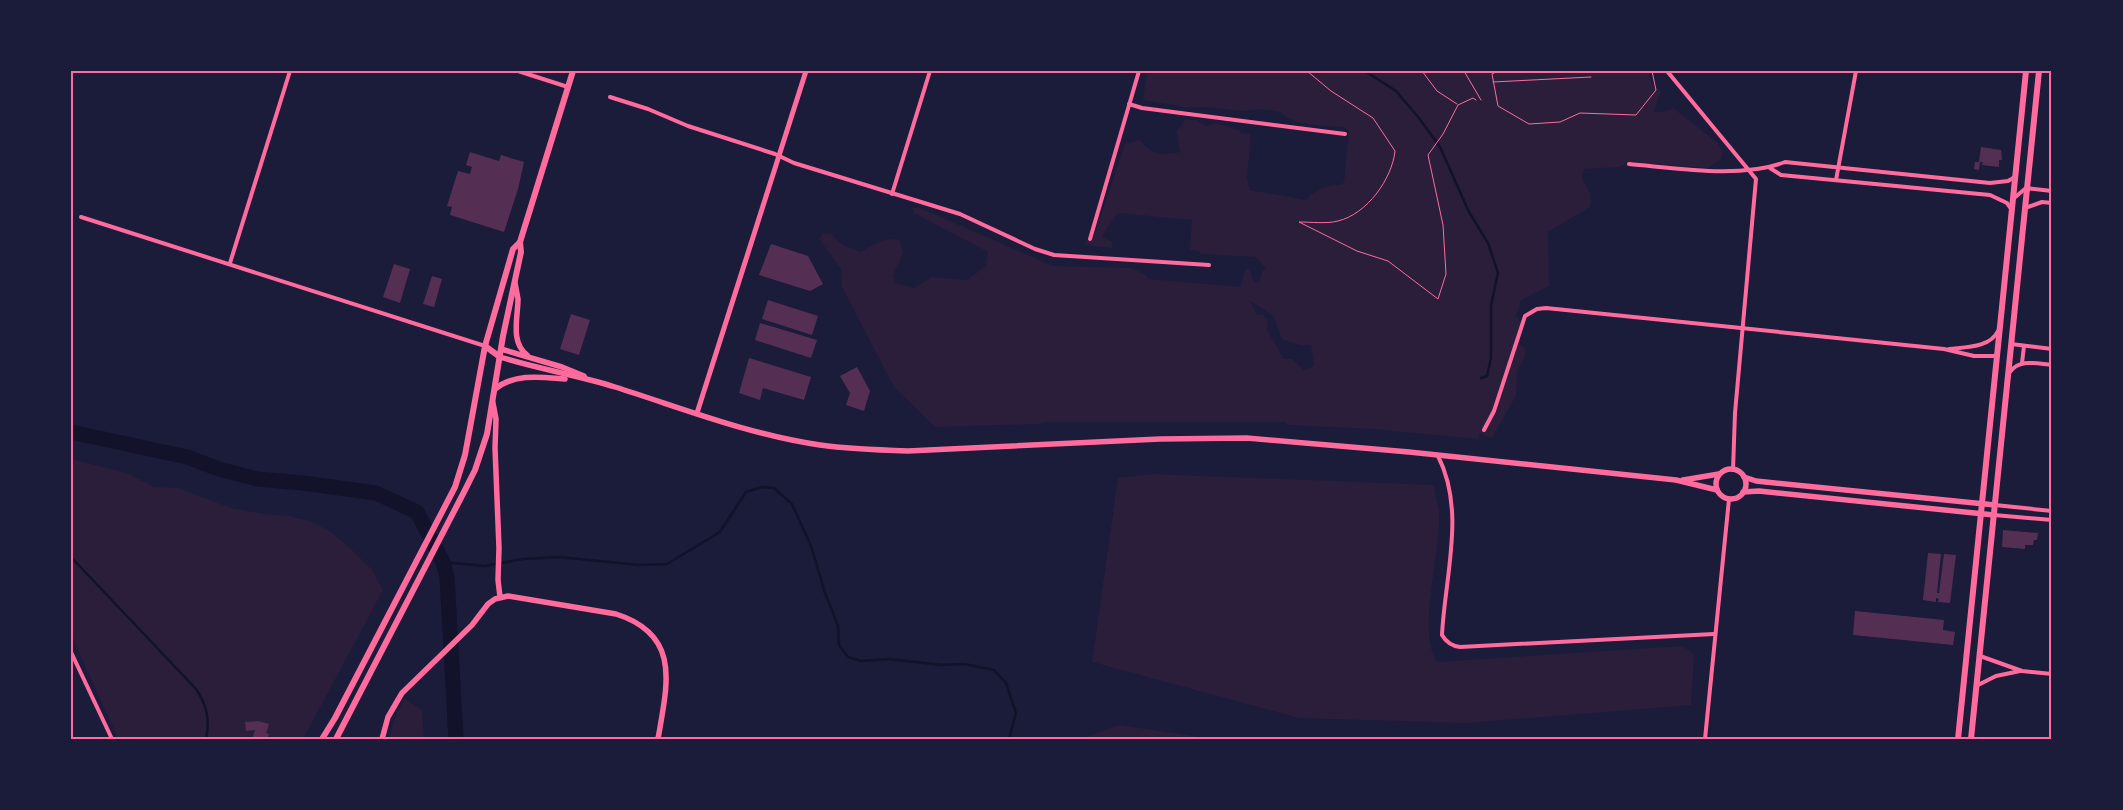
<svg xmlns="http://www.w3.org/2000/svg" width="2123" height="810" viewBox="0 0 2123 810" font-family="'PT Serif',serif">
  <rect width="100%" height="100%" fill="#1b1b3a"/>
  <g fill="#2a1e3b" fill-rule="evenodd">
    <path d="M 1147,71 L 1648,71 L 1652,83 L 1661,92 L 1654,111 L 1663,112 L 1673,108 L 1718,143 L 1723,152 L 1721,159 L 1708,168 L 1630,162 L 1620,167 L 1584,169 L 1582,178 L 1591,195 L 1590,207 L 1548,232 L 1549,286 L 1521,300 L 1516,316 L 1521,322 L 1520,345 L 1525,348 L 1525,357 L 1517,371 L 1516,396 L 1492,438 L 1480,434 L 1478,439 L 1373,429 L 1287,425 L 1286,422 L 1045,422 L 1039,424 L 935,427 L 894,387 L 842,287 L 841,269 L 819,239 L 822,234 L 831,234 L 843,245 L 860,252 C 871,246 887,236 900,240 L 903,253 L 893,276 L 896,283 L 914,288 L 932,277 L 967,280 L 986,266 L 988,252 L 914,213 L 913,208 L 920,208 L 1053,266 L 1132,268 L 1146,275 L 1149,279 L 1241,287 L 1245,269 L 1249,269 L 1254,282 L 1259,283 L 1262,271 L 1266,269 L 1256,257 L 1201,254 L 1199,251 L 1190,250 L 1192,220 L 1118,213 L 1102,236 L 1112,242 L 1112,248 L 1084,245 L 1087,240 L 1093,238 L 1125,144 L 1139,140 C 1155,156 1158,156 1180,152 L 1177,131 L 1185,120 L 1196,120 L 1207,126 L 1215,123 L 1239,130 L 1241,133 L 1251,134 L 1247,179 L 1250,190 L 1306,200 C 1314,189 1329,184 1341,185 L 1344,182 L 1349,131 L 1344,127 C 1328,126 1290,126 1281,112 L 1262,109 L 1241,111 L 1206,107 L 1186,108 L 1175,105 L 1143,100 ZM 1249,300 L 1273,316 L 1282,339 L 1299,345 L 1311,345 L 1314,366 L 1304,370 L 1292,359 L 1284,359 L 1267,330 L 1268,320 L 1262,314 L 1257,315 Z"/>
    <polygon points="71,459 127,473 154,487 178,488 231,508 264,514 289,516 310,521 331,532 353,551 372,570 383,590 303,739 118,739 71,634"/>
    <path d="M 1152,474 L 1434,485 C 1435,494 1438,503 1439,512 C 1442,550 1416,631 1437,662 L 1682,646 L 1692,652 L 1694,658 L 1691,705 L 1467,723 L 1299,718 L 1092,662 L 1118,478 Z"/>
    <polygon points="405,699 422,710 424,739 389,739 396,714"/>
    <polygon points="1119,725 1200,737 1200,739 1036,739 1087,737"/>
  </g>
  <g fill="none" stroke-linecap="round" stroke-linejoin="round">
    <g stroke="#12122b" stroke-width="2.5">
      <polyline points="1365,71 1396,91 1419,118 1440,147 1469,212 1488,243 1498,273 1491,305 1491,358 1487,376 1481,378"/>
      <path d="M 71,557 L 196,689 C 207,705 210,720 206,739"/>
      <polyline points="443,562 485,566 523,559 559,557 639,565 667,564 720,532 746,492 762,487 774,488 792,504 811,546 825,593 838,626 839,645 848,657 861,661 889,659 942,665 964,664 994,670 1006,683 1016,713 1009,739"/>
    </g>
    <polyline stroke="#12122b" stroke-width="15" points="71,432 187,457 219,469 257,479 303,483 376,493 417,512 443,562 447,577 456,739"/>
  </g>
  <g fill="#542f53">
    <polygon points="1981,147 2001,150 2002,160 1999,160 1999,167 1982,165 1983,162 1980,162 1979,170 1974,169 1975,162 1979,162"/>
    <polygon points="470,152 499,161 501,155 524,162 518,189 482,178 518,189 504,232 450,215 452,207 447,206 458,171 470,174 472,167 466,165"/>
    <polygon points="771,244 808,256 823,284 810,291 759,275"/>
    <polygon points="394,264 410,269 400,303 383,297"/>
    <polygon points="432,276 442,279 434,307 423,304"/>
    <polygon points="768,300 818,316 812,335 762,319"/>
    <polygon points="571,314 590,320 579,355 560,349"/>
    <polygon points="760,323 817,340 811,358 755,340"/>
    <polygon points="749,358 811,377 804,400 763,388 760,400 739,393"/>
    <polygon points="857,367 870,391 864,411 846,405 850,393 840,376"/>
    <polygon points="2003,530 2038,533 2037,540 2034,540 2033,545 2025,545 2025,549 2002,547"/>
    <polygon points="1928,553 1941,554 1937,593 1939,593 1944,554 1956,555 1950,603 1938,602 1939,599 1936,598 1936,602 1923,600"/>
    <polygon points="1855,611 1944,620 1943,630 1955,632 1953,645 1853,635"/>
    <polygon points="258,721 269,724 266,733 269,734 267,739 252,739 255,730 246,731 245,722"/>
  </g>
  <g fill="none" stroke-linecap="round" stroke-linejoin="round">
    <g stroke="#ff6b9d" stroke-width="1">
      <path d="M 1307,71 L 1331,91 L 1373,118 L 1395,151 C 1392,179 1367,214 1338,221 C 1327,224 1311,222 1299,222 L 1357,251 L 1388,261 L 1438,299 L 1446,274 L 1443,225 L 1428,155 L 1443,134 L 1458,105 L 1473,98 L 1476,100"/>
      <polyline points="1422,71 1437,91 1457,104"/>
      <polyline points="1464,71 1481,100"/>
      <polyline points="1498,71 1492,74 1498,106 1529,124 1560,122 1580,113 1636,115 1656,90 1652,71"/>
      <polyline points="1493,82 1591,77"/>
    </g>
    <g stroke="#ff6b9d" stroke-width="4">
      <polyline points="518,71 568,87"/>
      <polyline points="1667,71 1756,179 1735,413 1733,470"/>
      <polyline points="610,97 648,109 688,126 775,154 794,163 960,214 1035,249 1054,255 1209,265"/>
      <polyline points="1129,104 1142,108 1345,134"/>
      <path d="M 1629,164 C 1676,168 1741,179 1785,162 L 1990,183 L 2008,181 L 2015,177"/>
      <polyline points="1770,168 1781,175 1990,195 2007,203 2012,210"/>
      <polyline points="1836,180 1856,71"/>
      <polyline points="892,194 930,71"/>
      <polyline points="2013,199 2026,188 2052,191"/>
      <polyline points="2025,208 2042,202 2052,203"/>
      <polyline points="81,217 485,346"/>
      <polyline points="1090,239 1139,71"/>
      <polyline points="230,263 290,71"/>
      <polyline points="2011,344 2052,349"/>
      <path d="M 1949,349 C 1965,347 1990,348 1998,331"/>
      <polyline points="2022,363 2024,346"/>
      <path d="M 2010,372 C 2019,358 2038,364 2052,365"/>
      <polyline points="1484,430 1494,411 1525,316 1537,309 1546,308 1944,349 1974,356 1997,356"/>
      <path d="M 1438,456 C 1466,511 1445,575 1442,635 C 1446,642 1452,646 1460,647 L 1714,634"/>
      <polyline points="1995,505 2052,511"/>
      <polyline points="1994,515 2052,520"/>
      <polyline points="71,652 112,739"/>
      <polyline points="1980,656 2022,671 2052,674"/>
      <polyline points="1976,686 1996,676 2020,671"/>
      <polyline points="1705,739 1729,499"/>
    </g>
    <polyline stroke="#ff6b9d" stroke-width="5" points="697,413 806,71"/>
    <g stroke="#ff6b9d" stroke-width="5.5">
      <path d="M 515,283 C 516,288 517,294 518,299 C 518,317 510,342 527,355"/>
      <polyline points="501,349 562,367 584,376"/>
      <path d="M 500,357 C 538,369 577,375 615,387 C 682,408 750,435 820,445 C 849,449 878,450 908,451 L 1160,439 L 1247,438 L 1409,452 L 1676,480 L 1717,490"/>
      <path d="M 495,389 C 515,373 541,377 565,379"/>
      <polyline points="493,403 496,419 495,448 499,548 498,580 500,597"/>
      <circle cx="1731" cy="484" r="15"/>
      <polyline points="1744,477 1756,481 1995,505"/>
      <polyline points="1683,480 1719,474"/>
      <polyline points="1743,492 1759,491 1994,515"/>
      <path d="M 382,739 L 388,717 L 402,693 L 472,625 L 488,604 L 495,599 L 508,596 L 616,614 C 682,635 667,685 658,739"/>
    </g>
    <g stroke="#ff6b9d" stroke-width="6">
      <polyline points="485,346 500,357"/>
      <polyline points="322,739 335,718 455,487 465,455 485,346 513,249 520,242"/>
      <polyline points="336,739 464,492 475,470 487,434 503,336 521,252 520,242 573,71"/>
      <polyline points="1958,739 2026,71"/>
      <polyline points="1971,739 2039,71"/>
    </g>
  </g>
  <rect width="2123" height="810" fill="none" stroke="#1b1b3a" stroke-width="145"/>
  <rect x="72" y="72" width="1978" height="666" fill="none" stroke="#ff6b9d" stroke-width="2"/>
</svg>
